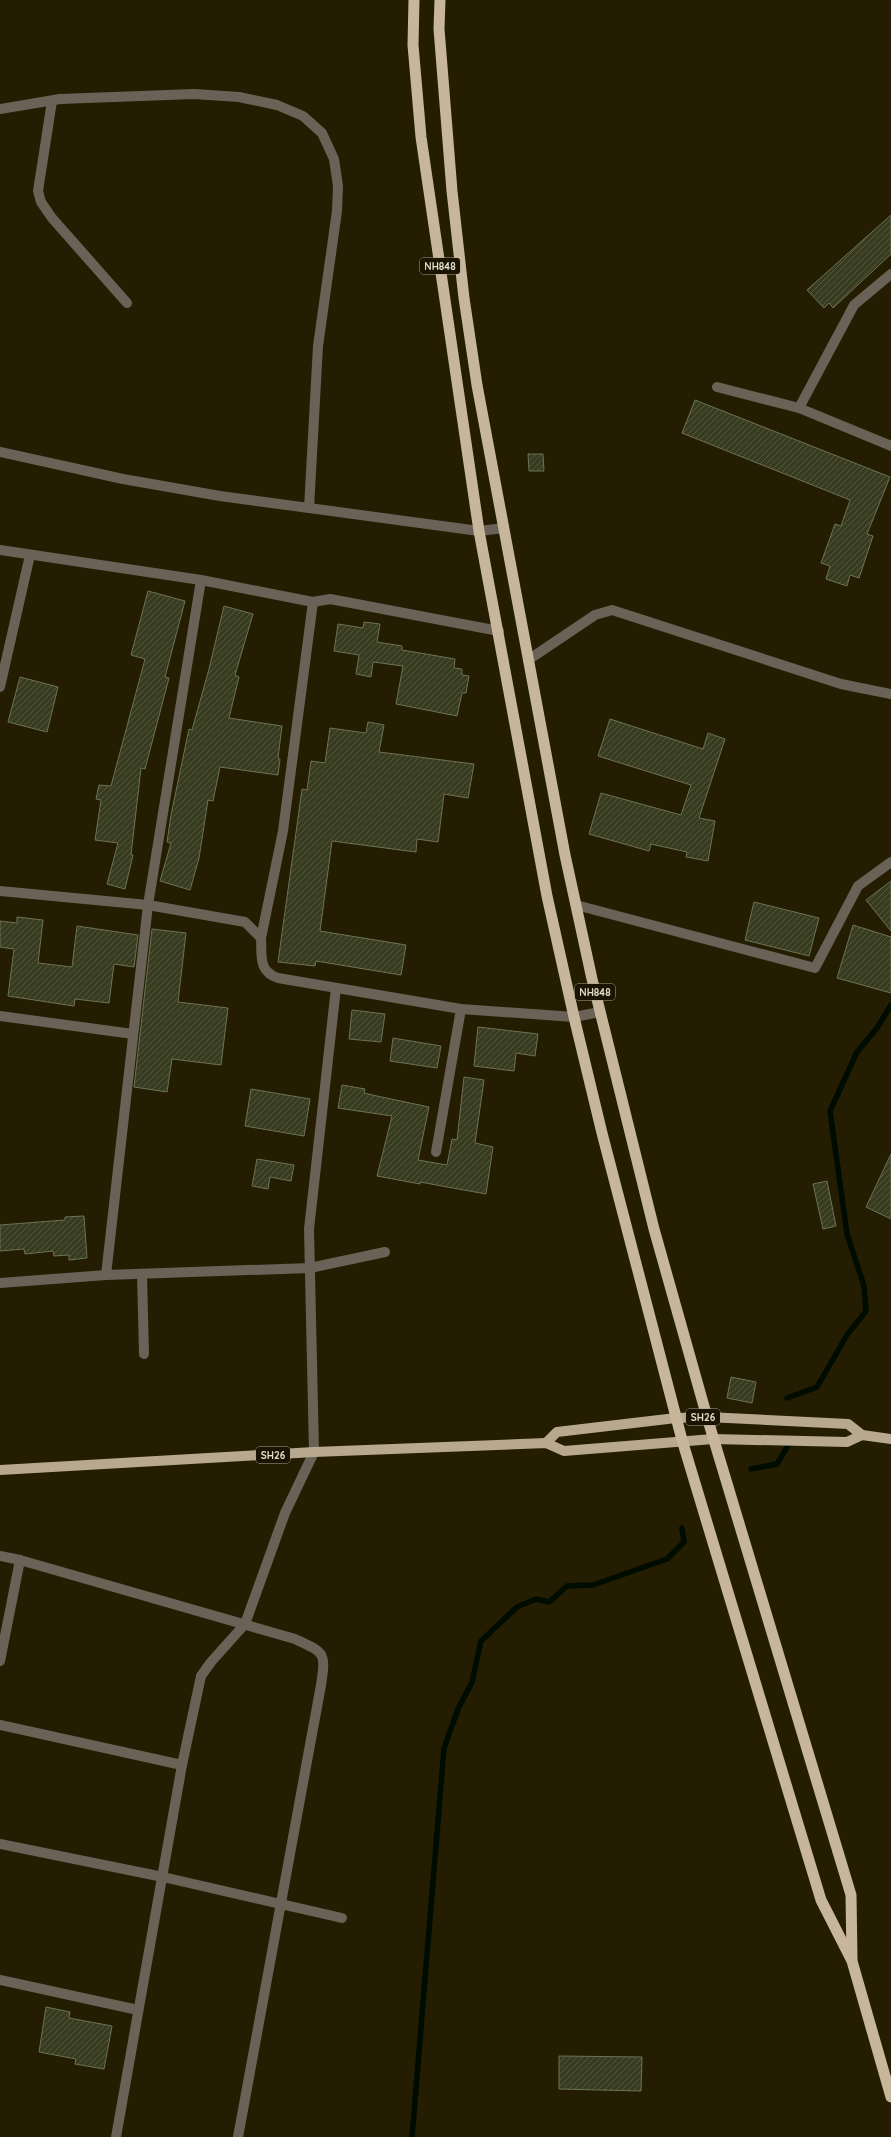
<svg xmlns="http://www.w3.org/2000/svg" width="891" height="2137" viewBox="0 0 891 2137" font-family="Quicksand,sans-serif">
  <defs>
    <pattern id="building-hatch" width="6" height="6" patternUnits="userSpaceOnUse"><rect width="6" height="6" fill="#373b1f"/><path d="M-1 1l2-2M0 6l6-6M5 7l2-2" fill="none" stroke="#54573e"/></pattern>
  </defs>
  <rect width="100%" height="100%" fill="#241d02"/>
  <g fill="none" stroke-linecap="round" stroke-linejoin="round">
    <g stroke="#000c00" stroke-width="5.5">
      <polyline points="787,1398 817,1387 847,1335 866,1311 864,1286 847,1234 830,1111 857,1052 877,1028 891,1005"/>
      <polyline points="751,1469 777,1464 789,1444"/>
      <polyline points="412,2137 444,1748 458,1709 472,1682 481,1641 517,1607 536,1599 549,1602 567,1586 593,1585 667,1559 684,1542 682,1528"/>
    </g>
  </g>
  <g fill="url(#building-hatch)" stroke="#6d7355">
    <polygon points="891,215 891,254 833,308 829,303 824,308 807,290"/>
    <polygon points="695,400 890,477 867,534 873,536 859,578 850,575 847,586 826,579 830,566 821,563 835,524 841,526 850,500 682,433"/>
    <polygon points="528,454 543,454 544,471 529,471"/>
    <polygon points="148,591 185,601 165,677 169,678 145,769 141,768 131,855 133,855 125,889 107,884 118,843 95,840 101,800 96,799 99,785 111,786 145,659 131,655"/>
    <polygon points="224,606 253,614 235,675 239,677 229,718 282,726 278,758 280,759 278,775 220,767 213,801 208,800 199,858 190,890 160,881 171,843 167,842 171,815 189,729 192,730 209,669"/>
    <polygon points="364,622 380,624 377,642 402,646 402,650 455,659 454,668 462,669 462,675 469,676 466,693 462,693 457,716 396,704 403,666 373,662 371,677 356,674 359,655 334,651 338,624 363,628"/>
    <polygon points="20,677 58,687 47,732 8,722"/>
    <polygon points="610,719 703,749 708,733 725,739 699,818 715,821 708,861 686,857 687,852 651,844 649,851 589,834 601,793 681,815 691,785 598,756"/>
    <polygon points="368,722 384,725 379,752 474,764 468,798 444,794 438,842 417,839 416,852 332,841 320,931 406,945 401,975 316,961 315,966 278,962 302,789 307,790 311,761 325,763 330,728 366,733"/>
    <polygon points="891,881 891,931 866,900"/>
    <polygon points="754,902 819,918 809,956 745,940"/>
    <polygon points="17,917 43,920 38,963 72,967 77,926 138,935 134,967 114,964 109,1003 75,999 74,1006 8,996 14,949 0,947 0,921 17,923"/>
    <polygon points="853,925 891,937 891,993 837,978"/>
    <polygon points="152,929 186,933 178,1002 228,1008 221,1065 172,1059 167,1092 134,1087"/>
    <polygon points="352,1010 385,1014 381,1042 349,1039"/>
    <polygon points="478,1027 538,1034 535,1056 516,1053 514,1071 474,1066"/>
    <polygon points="393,1038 441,1046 437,1068 390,1061"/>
    <polygon points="464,1077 484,1080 475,1143 493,1147 486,1194 420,1182 420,1184 377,1176 392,1116 338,1108 342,1085 365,1089 364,1093 377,1096 429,1107 418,1160 447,1165 452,1139 457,1140"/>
    <polygon points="251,1089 310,1099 304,1136 245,1126"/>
    <polygon points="891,1154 891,1219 866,1207"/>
    <polygon points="257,1159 294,1165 291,1181 270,1177 268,1189 252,1186"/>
    <polygon points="827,1181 836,1226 823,1229 813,1184"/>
    <polygon points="84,1216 87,1258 69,1260 69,1255 54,1256 53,1251 25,1254 24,1249 0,1251 0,1225 65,1220 65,1217"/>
    <polygon points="731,1377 756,1382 752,1403 727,1398"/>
    <polygon points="46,2007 70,2012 69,2018 112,2026 104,2069 75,2064 76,2059 39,2052"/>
    <polygon points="559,2056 642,2057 641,2091 559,2089"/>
  </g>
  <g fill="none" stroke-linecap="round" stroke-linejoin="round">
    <g stroke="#6a6257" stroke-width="10">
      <polyline points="52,101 38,191 41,202 52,218 127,303"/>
      <polyline points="0,109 60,99 194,94 239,97 277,105 303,116 322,133 334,159 338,186 337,211 318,346 309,508"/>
      <polyline points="0,452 123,479 220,496 479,531 504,528"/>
    </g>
    <g stroke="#6a6257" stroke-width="10">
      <polyline points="717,387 799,408 891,446"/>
      <polyline points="799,408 854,305 891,274"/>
      <polyline points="0,550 201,580"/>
      <polyline points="528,660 595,615 612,610 841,684 891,694"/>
      <polyline points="0,687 30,555"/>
      <path d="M 0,891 L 148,905 L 245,922 L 261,938 C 262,956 258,971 278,978 L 461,1009 L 574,1017 L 600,1012"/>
      <polyline points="576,905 815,968 858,886 891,862"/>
      <polyline points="261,938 283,831 313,602"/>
      <polyline points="0,1016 133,1034"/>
      <polyline points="436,1152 461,1009"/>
      <polyline points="142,1274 144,1354"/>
      <polyline points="106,1275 148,905 201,580 313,602 330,599 499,631"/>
      <polyline points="0,1283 106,1275 310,1268 385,1252"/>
      <path d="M 0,1556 L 20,1560 L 295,1639 C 325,1653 326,1652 321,1685 L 238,2137"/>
      <polyline points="0,1661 20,1560"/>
      <polyline points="0,1725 182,1765"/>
      <polyline points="0,1844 163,1877 342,1918"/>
      <polyline points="0,1980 138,2010"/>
      <polyline points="116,2137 182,1765 201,1676 211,1662 245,1624 285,1513 314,1452 309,1229 336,988"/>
    </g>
    <g stroke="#b8a890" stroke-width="10">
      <polyline points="546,1443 557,1432 676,1418 707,1417 848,1424 862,1435 891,1439"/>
      <polyline points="0,1470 314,1452 546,1443 564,1451 713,1439 847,1442 862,1435"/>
    </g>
    <g stroke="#c8b69c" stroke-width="11">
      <polyline points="414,0 413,45 421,137 479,531 547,896 574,1017 602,1133 682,1440 821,1900 852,1961 891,2097"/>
      <polyline points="440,0 439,29 452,191 464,298 477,385 565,855 592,979 654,1229 707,1417 851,1895 852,1959"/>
    </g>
  </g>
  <g text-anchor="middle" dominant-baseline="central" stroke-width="3" stroke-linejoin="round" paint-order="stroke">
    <g fill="#1a1400" stroke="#a5a190" stroke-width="1">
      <rect x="420" y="258" width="40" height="16" rx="3"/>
      <rect x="575" y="984" width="40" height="16" rx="3"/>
      <rect x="686" y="1409" width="34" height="16" rx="3"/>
      <rect x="256" y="1447" width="34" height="16" rx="3"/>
    </g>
    <g font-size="10" font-weight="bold" fill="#e1ddcd">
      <text x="440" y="266">NH848</text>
      <text x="595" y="992">NH848</text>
      <text x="703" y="1417">SH26</text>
      <text x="273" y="1455">SH26</text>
    </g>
  </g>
</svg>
